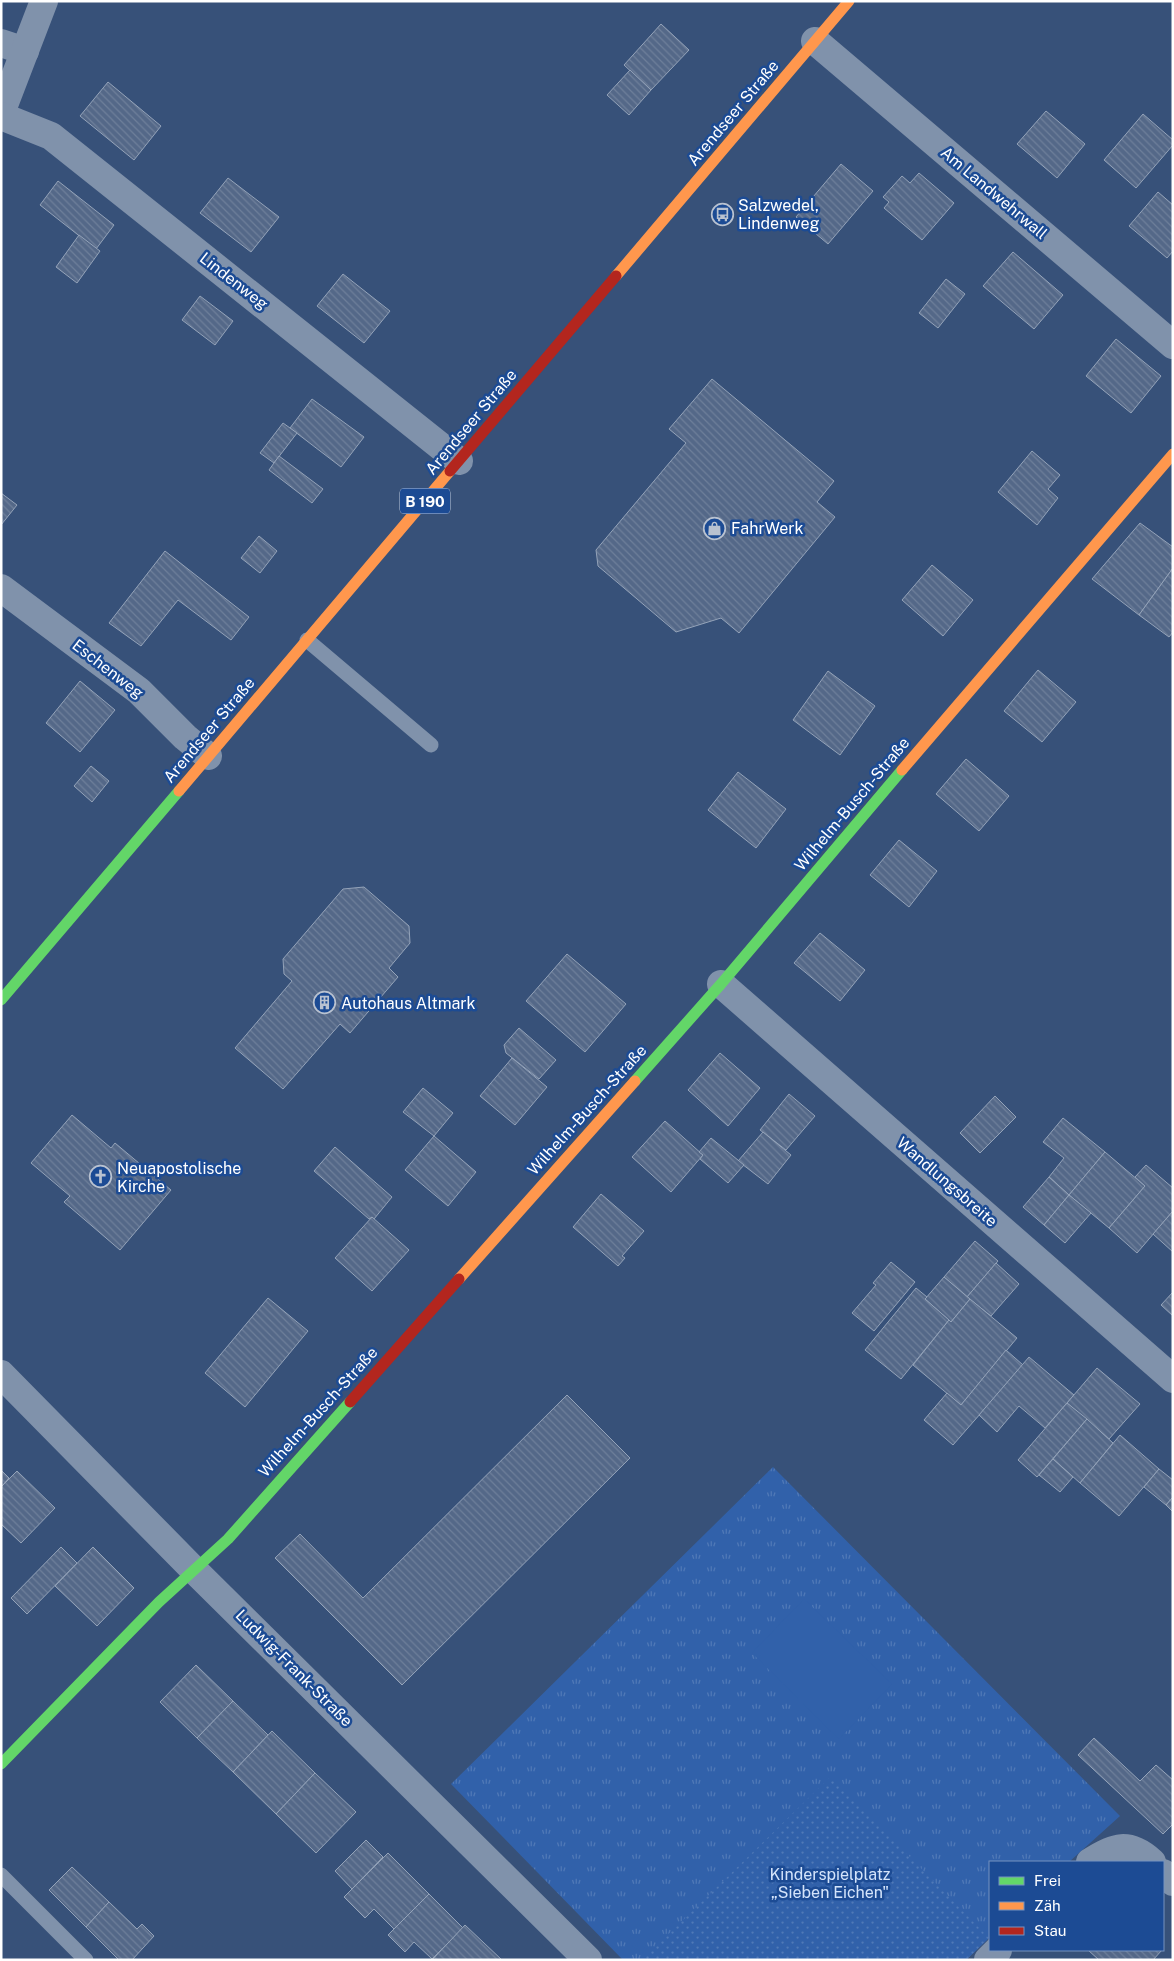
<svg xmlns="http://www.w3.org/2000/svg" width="1174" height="1961" viewBox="0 0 1174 1961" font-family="'Public Sans',sans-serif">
  <defs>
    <pattern id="grass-tufts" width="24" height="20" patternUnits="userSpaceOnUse" patternTransform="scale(1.25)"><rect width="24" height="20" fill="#3161aa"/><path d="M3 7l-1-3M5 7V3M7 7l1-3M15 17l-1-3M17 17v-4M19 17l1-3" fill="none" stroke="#5079b7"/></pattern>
    <pattern id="park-dots" width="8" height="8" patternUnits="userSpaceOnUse" patternTransform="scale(1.25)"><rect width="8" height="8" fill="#3161aa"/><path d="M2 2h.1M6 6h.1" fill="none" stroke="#5079b7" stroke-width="1.8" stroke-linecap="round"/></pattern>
    <pattern id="building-back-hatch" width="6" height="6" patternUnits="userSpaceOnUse" patternTransform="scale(1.25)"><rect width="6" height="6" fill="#546888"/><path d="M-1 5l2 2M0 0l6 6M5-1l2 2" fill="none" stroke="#6e7f9a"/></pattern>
  </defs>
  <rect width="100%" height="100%" fill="#375179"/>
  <polygon fill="url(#grass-tufts)" points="773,1467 1120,1816 1069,1862 990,1862 990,1937 966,1960 623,1960 451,1784"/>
  <polygon fill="url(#park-dots)" points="831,1776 989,1938 966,1960 642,1960"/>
  <polygon fill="#3161aa" points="804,1599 892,1684 839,1739 752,1653"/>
  <g fill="url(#building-back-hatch)" stroke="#94a3b9">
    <polygon points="661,24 689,50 651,90 624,65"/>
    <polygon points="630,70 651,90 629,115 607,95"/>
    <polygon points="108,82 161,126 134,160 80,116"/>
    <polygon points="1046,111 1085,144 1057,178 1017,144"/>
    <polygon points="1143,114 1173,140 1173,145 1136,188 1104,160"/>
    <polygon points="841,164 873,191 828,244 796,217"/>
    <polygon points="919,173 954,203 922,240 884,208 889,202 883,197 902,176 910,183"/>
    <polygon points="228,178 279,217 251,252 200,213"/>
    <polygon points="58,181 114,225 96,249 40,205"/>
    <polygon points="1158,192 1173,205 1173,251 1167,258 1129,226"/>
    <polygon points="79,235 100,251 77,283 56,267"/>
    <polygon points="1013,252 1063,295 1034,329 983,286"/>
    <polygon points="343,274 390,311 364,343 317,306"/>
    <polygon points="946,279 965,294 938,328 919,313"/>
    <polygon points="200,296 233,321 215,345 182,320"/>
    <polygon points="1116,339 1161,376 1131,413 1086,376"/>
    <polygon points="712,379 834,481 817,502 835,517 739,633 721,618 676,632 598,566 596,550 686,443 669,429"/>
    <polygon points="312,399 364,437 341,467 290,428"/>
    <polygon points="283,423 297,433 274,463 260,453"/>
    <polygon points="1032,451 1060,475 1048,489 1058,498 1037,525 998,492"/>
    <polygon points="279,456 323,489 312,503 269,470"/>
    <polygon points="1,493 17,505 1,525"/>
    <polygon points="1140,523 1173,547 1173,568 1139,615 1092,579"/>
    <polygon points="259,536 277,551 260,573 241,558"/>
    <polygon points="165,551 249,617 231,640 178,600 141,646 109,623"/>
    <polygon points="932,565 973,600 943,636 902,600"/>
    <polygon points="1173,568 1173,632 1169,637 1139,615"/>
    <polygon points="1038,670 1076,702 1042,742 1004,711"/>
    <polygon points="828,671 875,706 840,755 793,720"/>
    <polygon points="80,681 115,710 80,752 46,723"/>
    <polygon points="966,759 1009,796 979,831 936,794"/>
    <polygon points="91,766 109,781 92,802 74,786"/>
    <polygon points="738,772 786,809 756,848 708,810"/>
    <polygon points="899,840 937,871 909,907 870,875"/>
    <polygon points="364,887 409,926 410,943 389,968 398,977 350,1033 340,1024 283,1089 235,1048 292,981 284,974 283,959 343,889"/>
    <polygon points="820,933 865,970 840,1001 794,963"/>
    <polygon points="567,954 626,1004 585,1052 526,1001"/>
    <polygon points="519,1028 556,1060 539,1079 506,1053 504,1045"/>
    <polygon points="720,1053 760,1088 728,1126 688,1090"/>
    <polygon points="512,1058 547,1087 515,1125 480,1096"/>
    <polygon points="423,1088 453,1113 434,1136 403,1112"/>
    <polygon points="789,1094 815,1116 786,1150 760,1130"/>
    <polygon points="995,1096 1016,1117 980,1153 960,1133"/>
    <polygon points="72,1115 111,1148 115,1143 171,1190 120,1250 64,1202 70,1196 31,1163"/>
    <polygon points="1063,1118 1105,1152 1069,1195 1049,1177 1064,1158 1043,1142"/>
    <polygon points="665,1121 703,1155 671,1192 632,1157"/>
    <polygon points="763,1132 791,1155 768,1184 738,1161"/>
    <polygon points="434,1136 476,1172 448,1206 405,1170"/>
    <polygon points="711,1138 744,1165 728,1183 700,1159 703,1155 699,1152"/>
    <polygon points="335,1147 392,1197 374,1219 372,1217 369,1219 314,1171"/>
    <polygon points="1105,1152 1145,1186 1109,1228 1069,1195"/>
    <polygon points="1146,1165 1173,1188 1173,1211 1137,1253 1109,1228 1145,1186 1135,1177"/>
    <polygon points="1049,1177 1069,1195 1044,1225 1023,1207"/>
    <polygon points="601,1194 644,1231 622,1256 625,1258 618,1266 573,1227"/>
    <polygon points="1069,1195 1091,1213 1065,1243 1044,1225"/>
    <polygon points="1173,1211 1173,1252 1153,1234"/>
    <polygon points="372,1217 409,1250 372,1291 335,1258"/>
    <polygon points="975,1241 998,1261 967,1297 944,1277"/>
    <polygon points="891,1262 915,1282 874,1331 852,1313 876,1285 873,1283"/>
    <polygon points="996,1263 1019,1284 991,1316 967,1297"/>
    <polygon points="944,1277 970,1299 951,1322 925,1299"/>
    <polygon points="916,1288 927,1297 925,1299 949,1320 901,1379 865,1350"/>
    <polygon points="1173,1292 1173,1316 1161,1305"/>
    <polygon points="268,1298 308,1331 245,1407 205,1373"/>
    <polygon points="970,1299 1017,1338 961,1405 913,1365 949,1320 951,1322"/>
    <polygon points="1006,1350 1023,1365 953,1445 924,1420 947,1393 961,1405"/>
    <polygon points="1029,1357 1074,1395 1045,1428 1019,1406 997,1432 979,1415"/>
    <polygon points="1097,1368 1140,1404 1109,1439 1067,1403"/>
    <polygon points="567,1395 630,1458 402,1685 275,1558 300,1534 363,1598"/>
    <polygon points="1067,1403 1087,1419 1037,1477 1018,1460"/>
    <polygon points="1087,1419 1113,1443 1080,1483 1053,1459"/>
    <polygon points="1120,1435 1159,1469 1119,1516 1080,1483"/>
    <polygon points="1053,1459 1073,1477 1060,1492 1039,1475"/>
    <polygon points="1159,1469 1173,1480 1173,1497 1166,1505 1144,1487"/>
    <polygon points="1,1470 9,1478 1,1487"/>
    <polygon points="17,1471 55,1508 21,1543 1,1524 1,1487"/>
    <polygon points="1173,1497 1173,1512 1166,1505"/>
    <polygon points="61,1547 77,1563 27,1614 11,1598"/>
    <polygon points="93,1547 134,1588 97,1626 55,1586"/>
    <polygon points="196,1665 233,1701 197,1738 160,1702"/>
    <polygon points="233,1701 268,1735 233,1772 197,1738"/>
    <polygon points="272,1731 315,1773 276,1814 233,1772"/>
    <polygon points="1094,1738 1140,1781 1156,1765 1173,1780 1173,1824 1163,1834 1078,1755"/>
    <polygon points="315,1773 356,1812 316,1853 276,1814"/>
    <polygon points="366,1840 383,1857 352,1889 335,1871"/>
    <polygon points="388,1853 429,1894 394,1929 374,1909 365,1918 344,1897"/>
    <polygon points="72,1867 109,1902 86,1927 49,1890"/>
    <polygon points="429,1894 463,1928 432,1959 414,1942 405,1952 388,1935"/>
    <polygon points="109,1902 137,1929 142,1924 154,1936 132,1960 119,1960 86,1927"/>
    <polygon points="465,1925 502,1960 432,1960"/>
    <polygon points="1088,1950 1162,1950 1153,1960 1099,1960"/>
  </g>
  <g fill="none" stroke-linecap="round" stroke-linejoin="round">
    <g stroke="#8092ab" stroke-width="15">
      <polyline points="307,640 431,745"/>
      <polyline points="1,1875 86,1960"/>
    </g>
    <g stroke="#8092ab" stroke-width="28">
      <polyline points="815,41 1173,345"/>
      <polyline points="1,43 25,51"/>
      <polyline points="1,113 44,1"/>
      <polyline points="1,116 51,136 459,461"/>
      <polyline points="1,588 139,691 185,737 208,756"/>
      <polyline points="721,984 1173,1379"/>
      <polyline points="1,1374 194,1570 588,1960"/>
      <path d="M 1090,1862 C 1114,1846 1129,1841 1152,1862"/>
      <polyline points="1163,1873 1173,1882"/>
      <polyline points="988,1960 998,1950"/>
    </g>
    <g stroke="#63d668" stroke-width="11">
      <polyline points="1,1000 179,791"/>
      <polyline points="635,1081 721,984 902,770"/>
      <polyline points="1,1764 159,1602 228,1539 350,1402"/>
    </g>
    <g stroke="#ff974d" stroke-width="11">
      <polyline points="616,276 849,1"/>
      <polyline points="902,770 1173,454"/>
      <polyline points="179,791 450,471"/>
      <polyline points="459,1279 635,1081"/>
    </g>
    <g stroke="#b3261e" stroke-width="11">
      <polyline points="450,471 616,276"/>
      <polyline points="350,1402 459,1279"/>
    </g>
  </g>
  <defs>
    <symbol id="bus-ring" viewBox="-11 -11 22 22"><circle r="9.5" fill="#1c4b94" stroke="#b9c2d0" stroke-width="1.5"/><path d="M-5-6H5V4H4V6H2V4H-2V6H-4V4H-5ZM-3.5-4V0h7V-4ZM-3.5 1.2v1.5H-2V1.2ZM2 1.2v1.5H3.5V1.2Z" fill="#b9c2d0"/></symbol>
    <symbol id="shop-ring" viewBox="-11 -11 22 22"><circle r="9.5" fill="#1c4b94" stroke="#b9c2d0" stroke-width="1.5"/><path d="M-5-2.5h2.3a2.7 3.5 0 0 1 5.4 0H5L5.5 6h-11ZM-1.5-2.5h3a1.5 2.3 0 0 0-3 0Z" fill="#b9c2d0"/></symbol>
    <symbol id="building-ring" viewBox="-11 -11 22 22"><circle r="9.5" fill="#1c4b94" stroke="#b9c2d0" stroke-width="1.5"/><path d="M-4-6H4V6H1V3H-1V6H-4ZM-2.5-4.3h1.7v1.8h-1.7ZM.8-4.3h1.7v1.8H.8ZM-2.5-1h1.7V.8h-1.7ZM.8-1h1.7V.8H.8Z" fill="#b9c2d0"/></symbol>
    <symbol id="church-ring" viewBox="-11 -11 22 22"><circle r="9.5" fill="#1c4b94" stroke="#b9c2d0" stroke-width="1.5"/><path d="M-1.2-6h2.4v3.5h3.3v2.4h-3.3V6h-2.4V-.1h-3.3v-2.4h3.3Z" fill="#b9c2d0"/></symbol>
  </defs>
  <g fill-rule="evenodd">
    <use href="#bus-ring" x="710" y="202" width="25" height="25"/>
    <use href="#shop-ring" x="702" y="516" width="25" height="25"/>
    <use href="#building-ring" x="312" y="990" width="25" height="25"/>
    <use href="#church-ring" x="88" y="1164" width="25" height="25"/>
  </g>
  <g text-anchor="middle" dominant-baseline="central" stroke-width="5" stroke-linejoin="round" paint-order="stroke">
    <rect fill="#1c4b94" stroke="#bbc9df" stroke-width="1" x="400" y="488.5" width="50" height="25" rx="4"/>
    <g font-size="15" font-weight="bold" fill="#fff">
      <text x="425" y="501">B 190</text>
    </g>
    <g font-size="16" fill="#fff" stroke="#1c4b94">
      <text transform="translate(733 113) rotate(-50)">Arendseer Straße</text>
      <text transform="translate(994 193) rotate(40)">Am Landwehrwall</text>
      <text transform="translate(234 281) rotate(38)">Lindenweg</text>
      <text transform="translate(471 422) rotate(-50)">Arendseer Straße</text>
      <text transform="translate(108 669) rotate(38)">Eschenweg</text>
      <text transform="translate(209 730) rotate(-50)">Arendseer Straße</text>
      <text transform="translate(852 804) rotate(-50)">Wilhelm-Busch-Straße</text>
      <text transform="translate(587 1110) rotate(-48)">Wilhelm-Busch-Straße</text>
      <text transform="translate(947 1182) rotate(41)">Wandlungsbreite</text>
      <text transform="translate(318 1412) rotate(-48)">Wilhelm-Busch-Straße</text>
      <text transform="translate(294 1668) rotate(45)">Ludwig-Frank-Straße</text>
    </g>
    <g font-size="16" fill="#fff" stroke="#1c4b94" text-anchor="start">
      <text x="738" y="205">Salzwedel,<tspan x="738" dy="18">Lindenweg</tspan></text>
      <text x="731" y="528">FahrWerk</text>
      <text x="341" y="1003">Autohaus Altmark</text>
      <text x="117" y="1168">Neuapostolische<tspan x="117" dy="18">Kirche</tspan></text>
    </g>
    <g font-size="16" fill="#d4e4fb" stroke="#1c4b94">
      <text x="830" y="1874">Kinderspielplatz<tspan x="830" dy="18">„Sieben Eichen"</tspan></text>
    </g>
  </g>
  <rect width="1174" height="1961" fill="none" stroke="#ffffff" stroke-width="5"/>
  <rect x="989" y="1861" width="175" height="90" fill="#1c4b94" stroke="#7793bf"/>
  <rect x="999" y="1877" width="25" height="8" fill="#63d668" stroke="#7793bf"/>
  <text x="1034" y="1886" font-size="15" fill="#ffffff">Frei</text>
  <rect x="999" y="1902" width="25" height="8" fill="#ff974d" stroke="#7793bf"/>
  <text x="1034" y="1911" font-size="15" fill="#ffffff">Zäh</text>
  <rect x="999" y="1927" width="25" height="8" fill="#b3261e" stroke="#7793bf"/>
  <text x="1034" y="1936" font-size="15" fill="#ffffff">Stau</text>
</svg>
